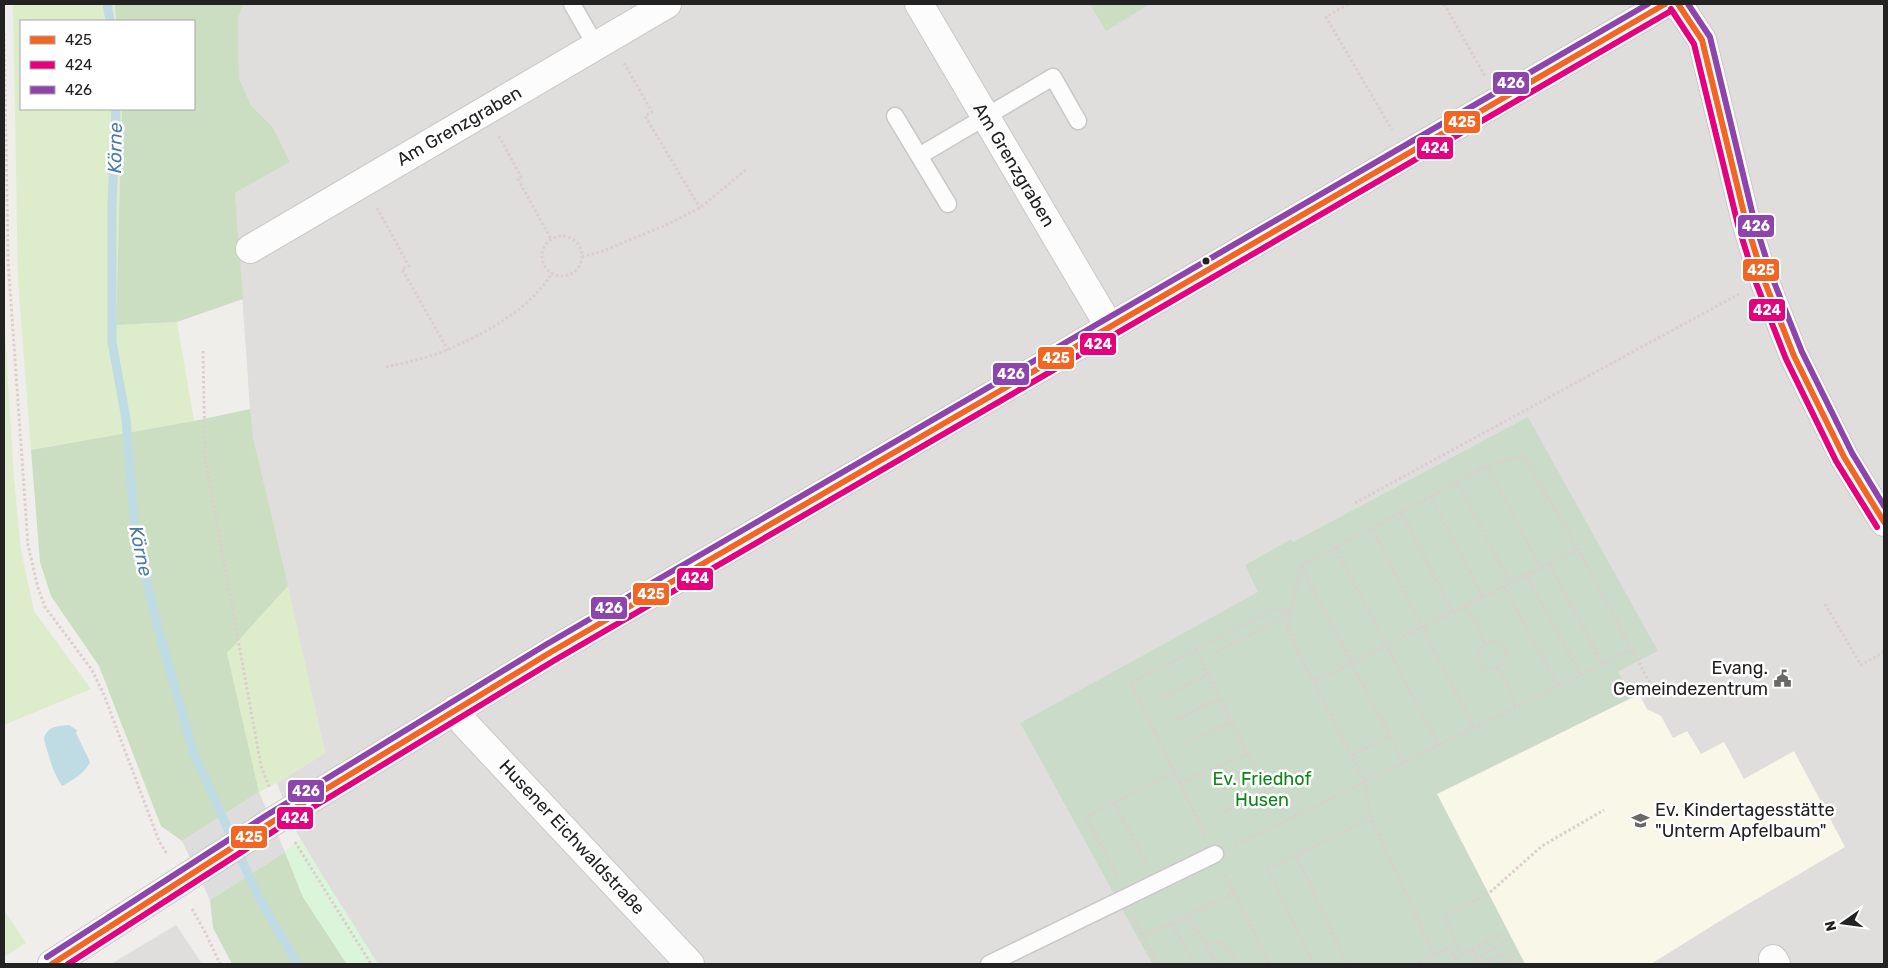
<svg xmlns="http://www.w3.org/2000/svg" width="1888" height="968" viewBox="0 0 1888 968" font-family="Rubik,sans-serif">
  <rect width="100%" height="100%" fill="#f0eeeb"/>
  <g fill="#dfdedc">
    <polygon points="243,4 1884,4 1884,964 1525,964 1437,794 1632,697 1618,672 1658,651 1293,542 1291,539 1245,565 1259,592 1020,723 1152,964 378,964 327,884 291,823 277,783 325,753 254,441 250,409 235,193 290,162 273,127 251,105 239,78 238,20"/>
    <polygon points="176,925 202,964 111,964"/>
  </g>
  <polygon fill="#f8f7e8" points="1639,694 1647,709 1661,716 1673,738 1687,731 1701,754 1724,742 1744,779 1794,751 1845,847 1728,916 1651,964 1525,964 1437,794"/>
  <g fill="#ddeccb">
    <polygon points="13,4 115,4 116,21 21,21 21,109 122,109 116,325 177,322 194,421 31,450 18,280"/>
    <polygon points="4,316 14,479 21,550 34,611 91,689 4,725"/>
    <polygon points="288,586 325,753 277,783 259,792 227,653"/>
    <polygon points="4,910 26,943 4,957"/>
  </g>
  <g fill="#cbdec1">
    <polygon points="115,4 243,4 238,20 239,78 251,105 273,127 290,162 235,193 243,299 177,322 116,325 122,109 194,109 194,21 116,21"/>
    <polygon points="1090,4 1150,4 1106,31"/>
    <polygon points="250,409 254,441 288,586 227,653 259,792 182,841 161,826 99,666 51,596 40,562 31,450 194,421"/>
    <polygon points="285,852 303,897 347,964 232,964 213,928 210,900"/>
  </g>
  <polygon fill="#cadbca" points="1528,417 1658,651 1618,672 1633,697 1437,794 1525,964 1152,964 1020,723 1258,592 1245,565 1291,539 1293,542"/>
  <polygon fill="#daf5da" points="300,839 378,964 347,964 303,897 285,852"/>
  <path fill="#bfdbe3" d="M 69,725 L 77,730 L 76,733 L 90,762 C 86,772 72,781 62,786 C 53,773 48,754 44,739 C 47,726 58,726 69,725 Z"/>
  <polygon fill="#dedddd" points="259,792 285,852 210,900 182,841"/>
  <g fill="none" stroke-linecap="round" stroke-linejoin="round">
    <g stroke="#bfdbe3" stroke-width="9">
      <polyline points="107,4 110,21"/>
      <polyline points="116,109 112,204 112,342 126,419 135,533 159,632 193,751 256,892 297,964"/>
    </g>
    <defs>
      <g id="lane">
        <polyline points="572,4 596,46"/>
        <polyline points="895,116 948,204"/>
        <polyline points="919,156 1053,77 1078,121"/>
        <polyline points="989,964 1215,854"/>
      </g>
      <g id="street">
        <polyline points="919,4 1109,326"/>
        <polyline points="1678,4 1702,40 1746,222 1764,280 1794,356 1844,457 1884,522"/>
        <polyline points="250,249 667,4"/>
        <polyline points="456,709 464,723 690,964"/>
        <polyline points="1773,959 1776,964"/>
        <polyline points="52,964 272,822 551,652 1665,4"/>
      </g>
    </defs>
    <use href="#lane" stroke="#c9c8c7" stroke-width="19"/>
    <use href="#street" stroke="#c9c8c7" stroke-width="30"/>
    <g stroke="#dccecd" stroke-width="3" stroke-dasharray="2.5 2.5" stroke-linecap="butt">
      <polyline points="1348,4 1326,17 1392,130"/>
      <polyline points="1444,4 1485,76"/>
      <polyline points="4,34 8,260 28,545 38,588 45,607 92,670 104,695 159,841 167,854"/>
      <polyline points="624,63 652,112 645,116 700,208"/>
      <polyline points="499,136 521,177 518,179 551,239"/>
      <polyline points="377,208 409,266 402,269 448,350"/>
      <circle cx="562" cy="256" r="20"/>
      <polyline points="582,257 603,251 666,225 700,208 748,168"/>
      <polyline points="203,351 205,457 261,766 270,789"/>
      <path d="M 386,367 C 407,362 429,358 449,349 C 486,333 530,309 552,273"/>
      <polyline points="1487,466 1541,568"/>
      <polyline points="1457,481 1510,583"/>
      <polyline points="1430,496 1483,597"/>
      <polyline points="1355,503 1739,294"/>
      <polyline points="1401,512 1453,612"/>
      <polyline points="1372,528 1474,728"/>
      <polyline points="1335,547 1439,746"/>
      <polyline points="1549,564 1603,664"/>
      <polyline points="1301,566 1487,466 1515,457 1525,458 1578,549 1658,698"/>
      <polyline points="1301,566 1287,629 1365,782 1371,818 1434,955"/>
      <polyline points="1301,566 1404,763"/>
      <polyline points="1526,575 1581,675"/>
      <polyline points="1504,586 1558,686"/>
      <polyline points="1825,604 1861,665 1884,652"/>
      <path d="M 1464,606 C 1474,619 1481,629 1485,644"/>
      <path d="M 1488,642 C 1516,639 1509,672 1484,669 L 1477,662 L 1477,652 Z"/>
      <polyline points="1196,650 1266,791"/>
      <polyline points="1217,652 1292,612"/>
      <polyline points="1498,668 1506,680 1515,707"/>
      <polyline points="1314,682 1578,549"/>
      <polyline points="1163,697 1208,674"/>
      <polyline points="1175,720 1220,699"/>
      <polyline points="1186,743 1232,722"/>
      <polyline points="1352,755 1390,736"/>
      <polyline points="1179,783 1248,754"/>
      <polyline points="1114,803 1146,862"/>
      <polyline points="1224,812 1279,784"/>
      <polyline points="1205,834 1131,683 1277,608 1292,611"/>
      <polyline points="295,842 371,964"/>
      <polyline points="1235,845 1365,782 1631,650"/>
      <polyline points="1296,855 1347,964"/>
      <polyline points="1225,875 1269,964"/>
      <polyline points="1117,876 1086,817 1174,772"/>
      <polyline points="192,909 205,932 220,964"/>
      <polyline points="1183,918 1234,893"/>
      <polyline points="1134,919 1143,936"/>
      <polyline points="1172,923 1194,964"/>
      <path d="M 1206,944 C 1226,939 1228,949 1236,964"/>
      <polyline points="1472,950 1479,964"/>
      <polyline points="1462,955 1444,916 1488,894 1542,846 1604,810"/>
      <polyline points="1455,958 1502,934"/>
      <polyline points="1476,959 1507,941"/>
      <polyline points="1158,964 1143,936 1172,923 1187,919 1196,929 1217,964"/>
      <polyline points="1313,964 1268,869 1371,818"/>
      <polyline points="1414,964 1449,948 1458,964"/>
      <polyline points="1484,964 1511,950"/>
      <polyline points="1499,964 1514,956"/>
      <polyline points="1517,964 1519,963"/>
    </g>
    <use href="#lane" stroke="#fdfcfc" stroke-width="16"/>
    <use href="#street" stroke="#fdfcfc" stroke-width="28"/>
    <defs>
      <g id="bus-1">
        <polyline points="1678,4 1702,40 1746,222 1764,280 1794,356 1844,457 1884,522"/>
        <polyline points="52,964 272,822 551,652 1665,4"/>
      </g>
      <g id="bus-2">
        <polyline points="1671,9 1694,44 1738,225 1756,283 1786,359 1836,461 1877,527"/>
        <polyline points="68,964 277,829 555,660 1669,12"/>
      </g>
      <g id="bus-3">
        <polyline points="1688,4 1710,37 1754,220 1772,277 1802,352 1852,453 1884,506"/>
        <polyline points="47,957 267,815 547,644 1648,4"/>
      </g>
    </defs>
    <use href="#bus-1" stroke="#fff" stroke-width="10"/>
    <use href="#bus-2" stroke="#fff" stroke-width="10"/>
    <use href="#bus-3" stroke="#fff" stroke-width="10"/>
    <use href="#bus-1" stroke="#f26522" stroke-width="6"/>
    <use href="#bus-2" stroke="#e5007d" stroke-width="6"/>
    <use href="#bus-3" stroke="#8e44ad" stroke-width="6"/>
  </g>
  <defs>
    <symbol id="civic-bare" viewBox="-9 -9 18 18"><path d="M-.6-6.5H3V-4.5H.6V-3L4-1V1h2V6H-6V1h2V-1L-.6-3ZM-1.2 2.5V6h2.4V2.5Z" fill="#6a6968" stroke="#fff" stroke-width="2.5" paint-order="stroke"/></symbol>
    <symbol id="school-bare" viewBox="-9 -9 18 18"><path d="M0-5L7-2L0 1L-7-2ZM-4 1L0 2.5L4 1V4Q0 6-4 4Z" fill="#6a6968" stroke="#fff" stroke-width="2.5" paint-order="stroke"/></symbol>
  </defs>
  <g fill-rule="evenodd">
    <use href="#civic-bare" x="1770" y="666" width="25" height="25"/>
    <use href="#school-bare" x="1628" y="808" width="25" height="25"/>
  </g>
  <circle fill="#222" stroke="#fff" stroke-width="2" cx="1206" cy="261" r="4.5"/>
  <g text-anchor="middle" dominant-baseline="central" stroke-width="5" stroke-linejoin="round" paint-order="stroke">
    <g font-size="18" fill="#222" stroke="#fff">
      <text transform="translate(459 126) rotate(-30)">Am Grenzgraben</text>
      <text transform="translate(1014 165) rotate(59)">Am Grenzgraben</text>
      <text transform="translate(572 837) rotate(47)">Husener Eichwaldstraße</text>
    </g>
    <g font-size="18" fill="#222" stroke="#fff" text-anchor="end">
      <text x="1768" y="668">Evang.<tspan x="1768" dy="21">Gemeindezentrum</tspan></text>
      <text x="1655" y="810" text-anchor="start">Ev. Kindertagesstätte<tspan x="1655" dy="21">"Unterm Apfelbaum"</tspan></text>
    </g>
    <g font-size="18" fill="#0c8416" stroke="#fff">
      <text x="1262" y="779">Ev. Friedhof<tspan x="1262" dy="21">Husen</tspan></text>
    </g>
    <g font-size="19" font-style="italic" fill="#4a7aab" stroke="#fff">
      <text transform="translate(115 148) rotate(-89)">Körne</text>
      <text transform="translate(141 551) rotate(78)">Körne</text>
    </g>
  </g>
  <g stroke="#fff" stroke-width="2">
    <rect x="1492" y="71" width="38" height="24" rx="5" fill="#8e44ad"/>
    <rect x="1443" y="110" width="38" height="24" rx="5" fill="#f26522"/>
    <rect x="1416" y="136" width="38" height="24" rx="5" fill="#e5007d"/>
    <rect x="1737" y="214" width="38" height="24" rx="5" fill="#8e44ad"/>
    <rect x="1742" y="258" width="38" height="24" rx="5" fill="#f26522"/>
    <rect x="1748" y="298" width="38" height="24" rx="5" fill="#e5007d"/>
    <rect x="1079" y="332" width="38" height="24" rx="5" fill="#e5007d"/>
    <rect x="1037" y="346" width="38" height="24" rx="5" fill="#f26522"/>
    <rect x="992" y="362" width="38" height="24" rx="5" fill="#8e44ad"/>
    <rect x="676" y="567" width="38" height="24" rx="5" fill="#e5007d"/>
    <rect x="632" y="582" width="38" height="24" rx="5" fill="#f26522"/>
    <rect x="590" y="596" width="38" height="24" rx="5" fill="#8e44ad"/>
    <rect x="287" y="779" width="38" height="24" rx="5" fill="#8e44ad"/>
    <rect x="276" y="806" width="38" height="24" rx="5" fill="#e5007d"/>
    <rect x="230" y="825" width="38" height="24" rx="5" fill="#f26522"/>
  </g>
  <g font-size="14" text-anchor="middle" font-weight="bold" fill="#fff">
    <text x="1511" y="88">426</text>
    <text x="1462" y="127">425</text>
    <text x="1435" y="153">424</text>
    <text x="1756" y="231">426</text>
    <text x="1761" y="275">425</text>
    <text x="1767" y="315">424</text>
    <text x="1098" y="349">424</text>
    <text x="1056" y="363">425</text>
    <text x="1011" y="379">426</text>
    <text x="695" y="583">424</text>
    <text x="651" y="599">425</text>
    <text x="609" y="613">426</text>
    <text x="306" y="796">426</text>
    <text x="295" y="823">424</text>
    <text x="249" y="842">425</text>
  </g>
  <rect width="1888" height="968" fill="none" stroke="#222222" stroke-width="10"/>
  <rect x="20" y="20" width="175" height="90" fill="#ffffff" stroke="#a7a7a7"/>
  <rect x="30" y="36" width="25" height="8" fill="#f26522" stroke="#a7a7a7"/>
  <text x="65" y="45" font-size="15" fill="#222222">425</text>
  <rect x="30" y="61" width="25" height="8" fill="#e5007d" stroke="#a7a7a7"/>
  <text x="65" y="70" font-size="15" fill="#222222">424</text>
  <rect x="30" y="86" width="25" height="8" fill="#8e44ad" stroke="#a7a7a7"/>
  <text x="65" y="95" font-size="15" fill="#222222">426</text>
  <g transform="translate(1843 923) rotate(256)" stroke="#ffffff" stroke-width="4" paint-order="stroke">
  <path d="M0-4L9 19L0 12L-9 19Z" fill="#222222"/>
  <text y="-8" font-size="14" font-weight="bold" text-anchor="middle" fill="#222222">N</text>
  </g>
</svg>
